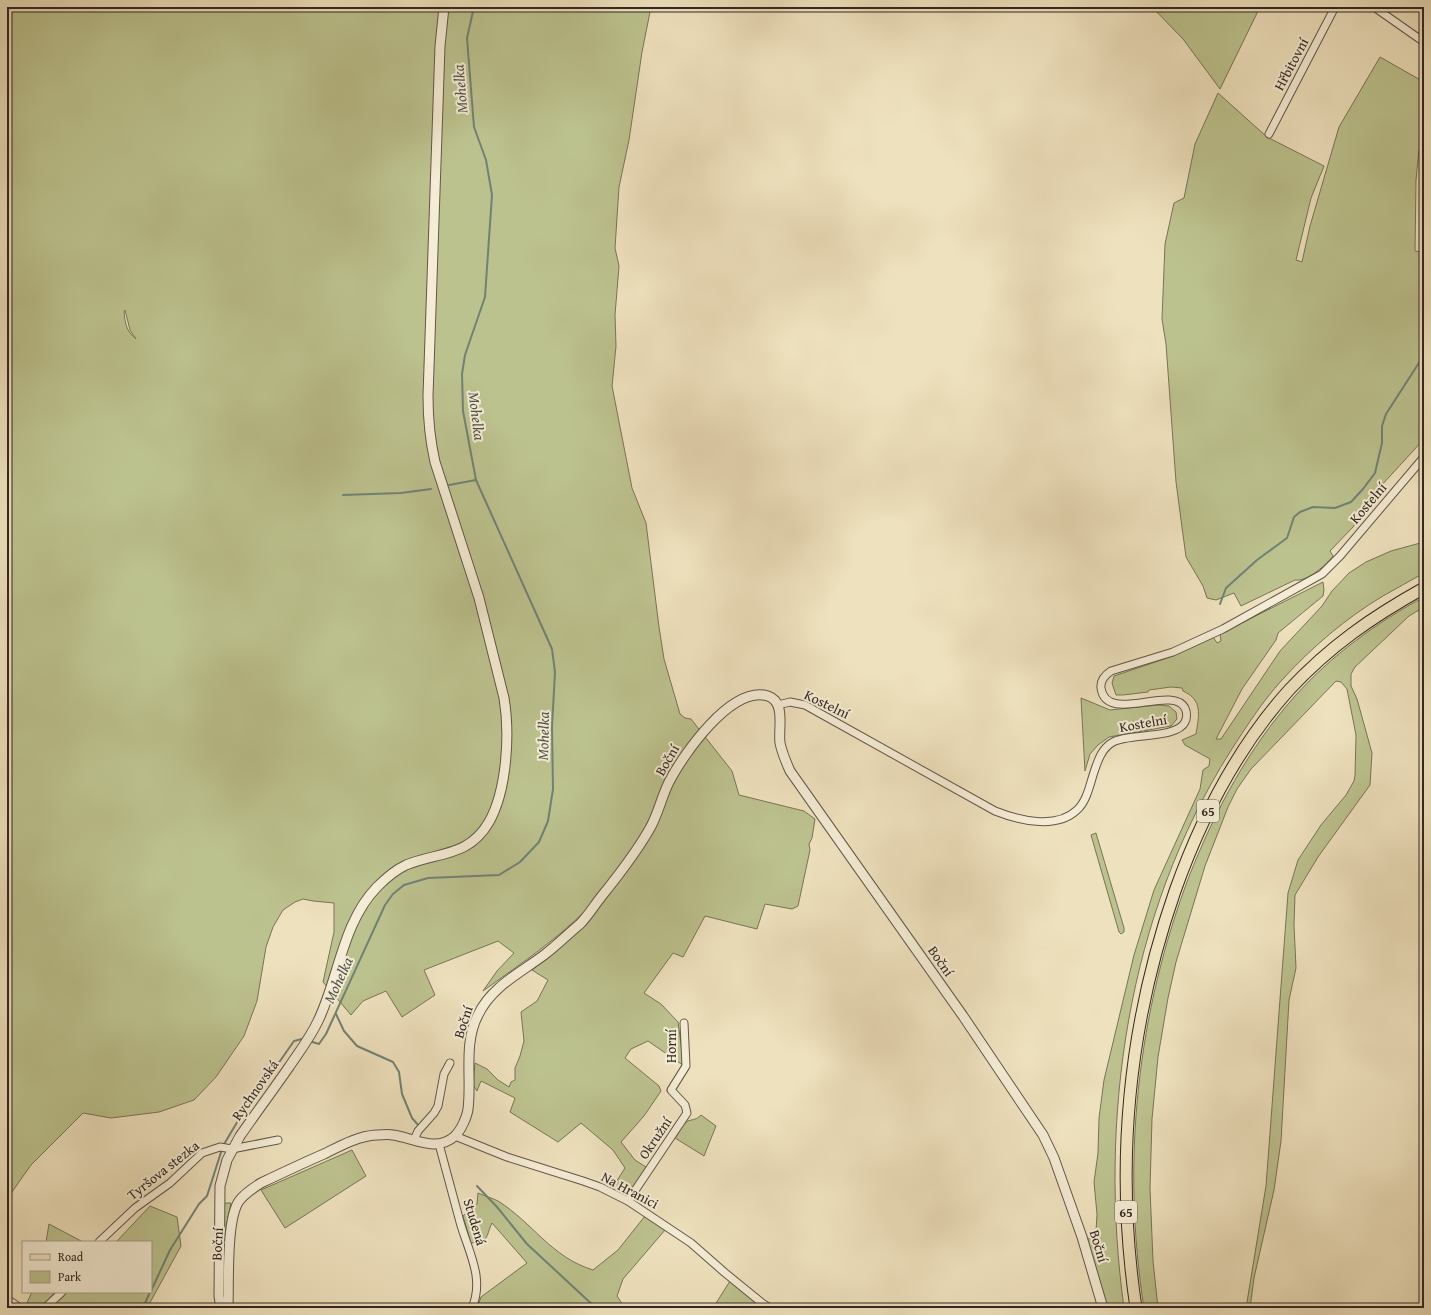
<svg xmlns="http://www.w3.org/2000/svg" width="1431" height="1315" viewBox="0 0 1431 1315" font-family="'Gentium Book Plus',serif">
  <rect width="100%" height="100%" fill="#eee1bd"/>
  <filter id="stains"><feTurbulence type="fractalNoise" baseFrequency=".005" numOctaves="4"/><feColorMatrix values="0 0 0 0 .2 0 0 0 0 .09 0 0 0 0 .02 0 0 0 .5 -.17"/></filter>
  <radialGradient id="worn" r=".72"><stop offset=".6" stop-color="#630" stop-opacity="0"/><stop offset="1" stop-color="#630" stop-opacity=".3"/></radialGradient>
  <g fill="#bcc28e" stroke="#787458" fill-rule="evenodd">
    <path d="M 7,7 L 651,7 L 642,52 L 629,140 L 619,187 L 615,248 L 619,266 L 615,315 L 616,346 L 612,386 L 632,488 L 646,523 L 659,627 L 664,659 L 680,714 L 685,718 L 691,719 L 732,771 L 739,795 L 804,811 L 815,819 L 812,838 L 809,844 L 810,850 L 798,906 L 792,909 L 765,904 L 757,929 L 705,916 L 683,957 L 673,953 L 644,993 L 661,1004 L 678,1022 L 684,1066 L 648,1041 L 631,1049 L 625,1058 L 659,1086 L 661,1091 L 644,1116 L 621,1142 L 635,1160 L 646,1167 C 642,1175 633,1195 624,1195 C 620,1195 615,1192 611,1190 L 625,1168 L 613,1150 L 581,1123 L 558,1142 L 510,1112 L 515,1098 L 481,1081 L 477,1091 L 473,1085 L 475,1063 L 487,1069 L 498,1080 L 509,1087 L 511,1082 L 515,1080 L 515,1068 L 520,1056 L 524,1041 L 521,1012 L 537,1001 L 548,980 L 532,970 L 566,941 L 586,910 C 555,941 519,965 483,991 L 497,971 L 514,953 L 498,941 L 424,970 L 435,995 L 402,1017 L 386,991 L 363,1001 L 351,1015 L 323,982 L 334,932 L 334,903 L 313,901 L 303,899 L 295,902 L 283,910 L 273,927 L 266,947 L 257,1001 L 244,1036 L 216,1077 L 194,1100 L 159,1112 L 111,1118 L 83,1113 L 31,1165 L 7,1199 ZM 125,310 L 130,330 L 136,339 C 126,331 125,323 124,311 Z"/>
    <polygon points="1152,7 1260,7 1220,89 1183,39"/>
    <path d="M 1380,57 L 1424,82 L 1424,137 L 1419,150 L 1416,180 L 1415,251 L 1424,252 L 1424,439 L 1369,499 L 1354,526 L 1330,551 L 1333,556 C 1326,565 1307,582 1295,580 L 1241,606 L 1234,593 L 1216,600 L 1207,598 L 1203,586 L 1186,557 L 1176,482 L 1166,344 L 1162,319 L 1165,244 L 1174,203 L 1184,198 L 1195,144 L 1218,93 L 1267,137 L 1324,166 L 1311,198 L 1296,260 L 1302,262 L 1310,226 L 1339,127 Z"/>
    <path d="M 1424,542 L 1424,573 C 1410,581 1397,588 1383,596 C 1346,618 1311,648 1282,680 C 1262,702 1246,727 1230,752 C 1127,915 1098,1119 1124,1308 L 1107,1308 L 1086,1241 L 1096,1232 L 1097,1214 L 1094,1182 L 1098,1153 L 1099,1118 L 1104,1080 L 1134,955 L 1154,890 L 1200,789 L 1203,770 L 1209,766 L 1210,759 L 1185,745 L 1182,740 L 1196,734 C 1199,715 1203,700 1183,691 L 1182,688 L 1171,687 L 1149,690 L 1148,692 L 1123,695 L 1116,695 L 1112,683 L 1114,676 L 1173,656 L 1213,637 L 1217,643 L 1221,641 L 1220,634 L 1323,582 L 1324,590 L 1323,596 L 1278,633 L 1276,640 L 1242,689 L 1216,739 L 1221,739 L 1280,651 L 1322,606 L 1332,591 L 1349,573 L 1366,562 L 1391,551 Z"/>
    <path d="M 1424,597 L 1424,607 L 1409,616 L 1355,667 L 1351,674 L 1351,686 L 1357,699 L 1372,753 L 1370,785 L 1318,857 L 1295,895 L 1294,925 L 1296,968 L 1289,1000 L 1281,1141 L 1274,1190 L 1254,1278 L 1250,1308 L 1246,1308 L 1266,1186 L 1288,893 L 1298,860 L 1321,825 L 1346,795 L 1354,781 L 1355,775 L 1356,735 L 1347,689 L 1341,682 L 1336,681 L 1251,769 L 1237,789 L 1228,807 L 1205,866 L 1176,962 L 1168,998 L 1158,1057 L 1152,1119 L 1150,1188 L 1153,1261 L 1158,1308 L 1144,1308 C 1121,1162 1137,1012 1190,874 C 1216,809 1248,749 1295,696 C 1332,655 1376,623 1424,597 Z"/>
    <polygon points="1081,698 1110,710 1158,705 1169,706 1176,712 1177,719 1171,726 1109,737 1098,745 1090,754 1085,771"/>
    <polygon points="1096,833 1124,928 1124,932 1121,934 1119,932 1091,835"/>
    <path d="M 701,1115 L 716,1126 L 704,1156 L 675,1138 C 679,1133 683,1123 688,1121 C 694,1119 696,1120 701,1115 Z"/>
    <polygon points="352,1150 366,1176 285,1228 261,1190"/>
    <path d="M 478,1193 C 485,1196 492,1198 498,1201 C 533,1223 551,1257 593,1270 L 618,1250 L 645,1216 L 665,1230 L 623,1279 L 617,1296 L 625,1308 L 477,1308 L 481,1297 L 527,1263 L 492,1223 C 485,1238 490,1241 471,1243 L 463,1216 L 477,1204 Z"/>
    <polygon points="223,1203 231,1203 226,1227 225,1298 223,1298"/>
    <polygon points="150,1206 177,1217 181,1246 147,1308 51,1308 66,1292 151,1292 151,1242 116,1242"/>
    <polygon points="49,1224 83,1242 46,1242"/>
    <polygon points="730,1281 765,1308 713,1308"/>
    <polygon points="32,1292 55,1292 41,1308 29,1308 26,1305"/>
  </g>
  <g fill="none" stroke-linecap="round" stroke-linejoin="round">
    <g stroke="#708277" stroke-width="2">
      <polyline points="449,485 476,480"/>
      <polyline points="343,495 401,493 431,489"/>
      <polyline points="1220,604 1226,588 1257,560 1287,538 1294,517 1300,512 1313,507 1335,508 1351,502 1363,489 1375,473 1382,443 1382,426 1386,414 1424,355"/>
      <polyline points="336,1014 344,1031 357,1046 393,1062 399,1072 402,1094 412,1118 419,1126"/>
      <polyline points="309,1041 319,1044 326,1034 385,905 393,894 404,885 428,878 499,875 520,862 539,842 548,821 553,789 552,727 555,672 552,649 476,480 463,411 462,374 465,355 485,297 492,195 486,160 474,127 467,38 474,7"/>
      <polyline points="477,1186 497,1207 527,1244 596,1308"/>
      <polyline points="151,1291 170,1250 199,1204 207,1196 223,1146 236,1124 294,1041 302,1039 305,1040"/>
      <polyline points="143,1308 150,1292"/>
    </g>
    <defs>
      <g id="minor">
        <polyline points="1374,7 1424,42"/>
        <polyline points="1269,134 1335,7"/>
        <path d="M 778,705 L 790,702 L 805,705 L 995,811 C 1018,820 1056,830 1077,810 C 1087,801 1090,784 1094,772 C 1098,760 1102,748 1113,742 C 1129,733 1177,739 1185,722 C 1187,718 1187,712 1185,708 C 1172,684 1106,725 1101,688 C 1100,680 1105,675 1111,671 L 1173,652 L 1223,629 L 1322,574 L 1340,556 L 1424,457"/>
        <polyline points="455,1136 507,1157 583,1181 600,1187 628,1201 691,1243 724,1272 762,1303 770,1308"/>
        <polyline points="414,1140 418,1131 434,1113 438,1106 444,1074 450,1063"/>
        <path d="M 439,1144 C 446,1170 453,1196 460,1222 C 468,1251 485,1278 472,1308"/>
        <polyline points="628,1201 687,1113 685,1105 671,1090 686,1066 684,1023"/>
        <polyline points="99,1242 135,1208 170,1183 202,1153 220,1147 232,1149 278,1140"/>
        <polyline points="7,1299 20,1308"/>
        <polyline points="45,1308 62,1292"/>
      </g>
      <g id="tertiary">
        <path d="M 221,1308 L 219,1296 L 220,1186 L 227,1160 L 240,1136 C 256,1113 273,1090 289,1067 C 299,1052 310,1038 318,1021 C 339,978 342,923 377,887 C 386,878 395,870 406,865 C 438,852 469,857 489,822 C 507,790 510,734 504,698 L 479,598 L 435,462 C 430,440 428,419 428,396 L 440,46 L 444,7"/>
        <path d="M 228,1308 C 229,1282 226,1220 239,1201 C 245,1193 253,1188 261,1183 C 282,1173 303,1163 324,1154 C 340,1146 358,1136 376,1135 C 382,1135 388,1134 393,1135 C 414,1138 436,1153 455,1136 C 461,1130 467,1117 468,1109 C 472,1078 463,1044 478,1015 C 491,987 520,973 544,955 C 556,946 568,934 580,924 C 588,916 594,906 601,897 C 618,876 635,854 649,830 C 658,815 661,798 669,782 C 683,755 731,685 768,696 C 786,702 778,729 780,743 C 782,753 786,762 790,771 L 963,1016 L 1043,1135 L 1054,1158 L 1082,1237 L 1103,1308"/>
      </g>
      <path id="primary" d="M 1136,1308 C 1115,1167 1128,1026 1175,891 C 1201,818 1237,748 1289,690 C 1330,646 1372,617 1424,588"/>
    </defs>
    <use href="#minor" stroke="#625649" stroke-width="9"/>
    <use href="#tertiary" stroke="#625649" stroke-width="11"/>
    <use href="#primary" stroke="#332722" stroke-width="13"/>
    <use href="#minor" stroke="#f4ecd4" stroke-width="7"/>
    <use href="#tertiary" stroke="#f4ecd4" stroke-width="9"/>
    <use href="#primary" stroke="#eee1bd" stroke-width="11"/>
  </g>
  <g text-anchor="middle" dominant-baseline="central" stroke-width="4" stroke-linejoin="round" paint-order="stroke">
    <g fill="#f4ecd4" stroke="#6d6257" stroke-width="1">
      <rect x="1197" y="800" width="22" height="22" rx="3"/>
      <rect x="1115" y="1201" width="22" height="22" rx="3"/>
    </g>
    <g font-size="13" font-weight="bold" fill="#332722">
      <text x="1208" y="811">65</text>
      <text x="1126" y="1212">65</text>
    </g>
    <g font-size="14" fill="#332722" stroke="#f4ecd4">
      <text transform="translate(1291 64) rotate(-62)">Hřbitovní</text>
      <text transform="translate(1368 503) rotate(-50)">Kostelní</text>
      <text transform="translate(827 704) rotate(26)">Kostelní</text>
      <text transform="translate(1143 723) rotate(-10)">Kostelní</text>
      <text transform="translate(667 760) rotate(-60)">Boční</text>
      <text transform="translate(941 961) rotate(55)">Boční</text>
      <text transform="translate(463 1022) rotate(-72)">Boční</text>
      <text transform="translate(671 1046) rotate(-90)">Horní</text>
      <text transform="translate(255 1090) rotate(-55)">Rychnovská</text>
      <text transform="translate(655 1138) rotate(-56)">Okružní</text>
      <text transform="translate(163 1170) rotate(-38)">Tyršova stezka</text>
      <text transform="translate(630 1190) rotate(28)">Na Hranici</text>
      <text transform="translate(475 1222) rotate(73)">Studená</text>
      <text transform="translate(217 1244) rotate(-87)">Boční</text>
      <text transform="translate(1099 1246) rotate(73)">Boční</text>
    </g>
    <g font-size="15" font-style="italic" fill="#52544d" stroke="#f4ecd4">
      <text transform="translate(460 89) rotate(-95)">Mohelka</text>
      <text transform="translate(477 416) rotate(83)">Mohelka</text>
      <text transform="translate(543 736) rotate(-89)">Mohelka</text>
      <text transform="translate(338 980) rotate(-65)">Mohelka</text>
    </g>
  </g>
  <rect width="1431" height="1315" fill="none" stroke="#eee1bd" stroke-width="24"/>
  <rect x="8" y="8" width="1415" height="1299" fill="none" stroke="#332722" stroke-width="2"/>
  <rect x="12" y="12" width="1407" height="1291" fill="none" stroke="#332722"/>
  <rect x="22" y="1241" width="130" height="52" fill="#f4ecd4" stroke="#a79d8d"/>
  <rect x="30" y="1254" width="20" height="6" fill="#eee1bd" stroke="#a79d8d"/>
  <text x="58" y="1261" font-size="12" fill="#332722">Road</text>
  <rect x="30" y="1271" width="20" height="12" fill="#bcc28e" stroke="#a79d8d"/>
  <text x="58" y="1281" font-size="12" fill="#332722">Park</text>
  <rect width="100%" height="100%" filter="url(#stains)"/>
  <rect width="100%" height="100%" fill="url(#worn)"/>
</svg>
